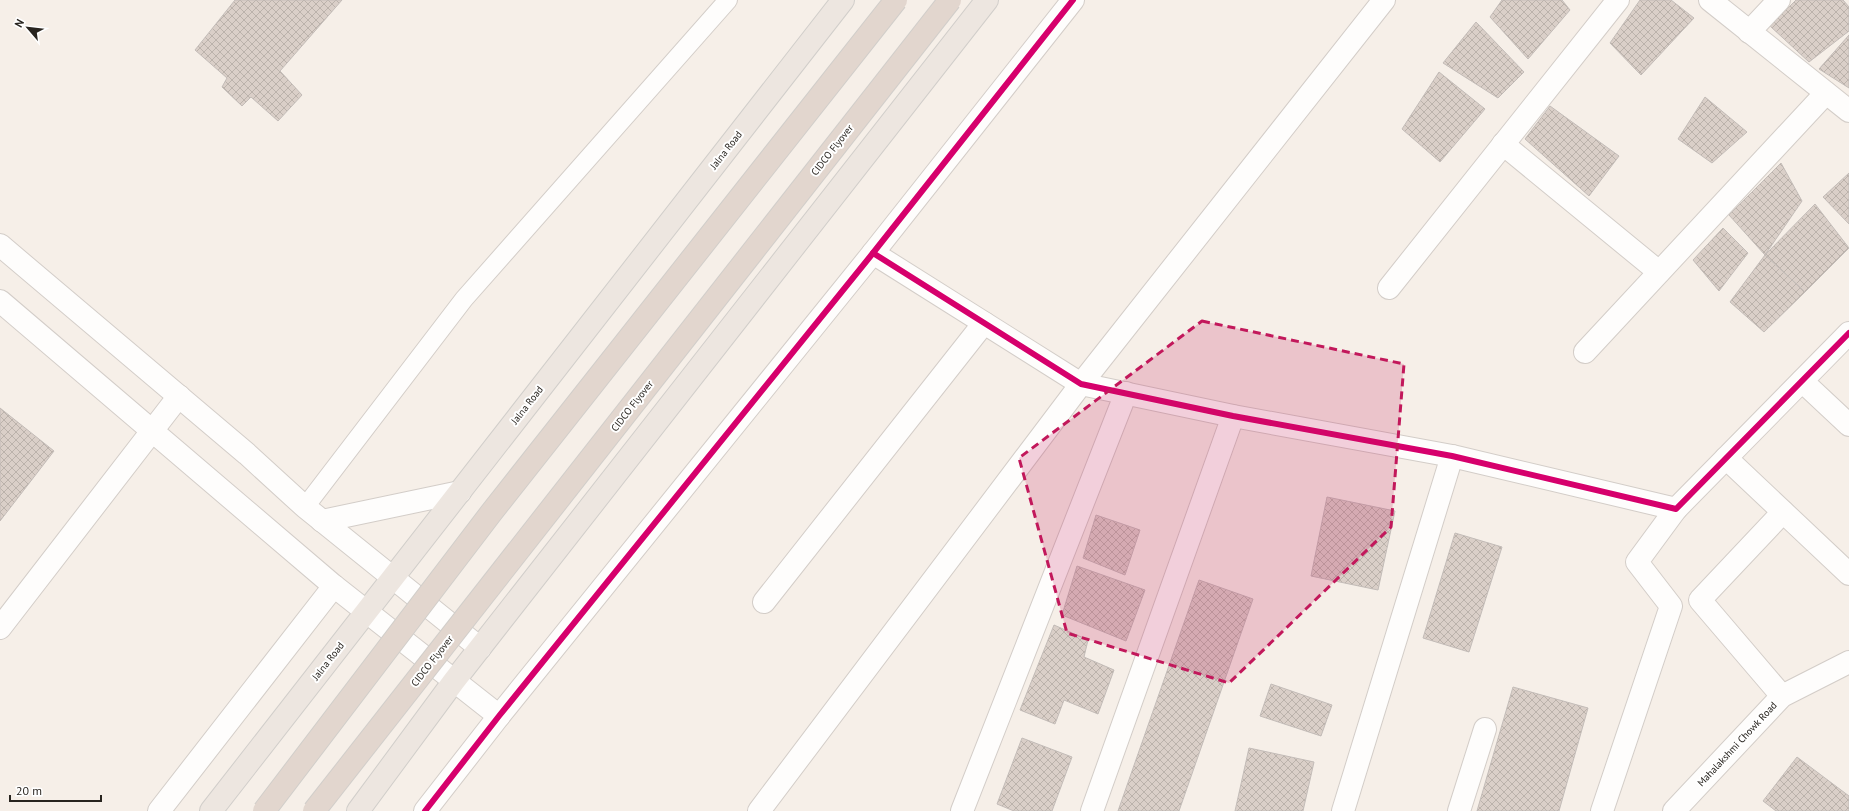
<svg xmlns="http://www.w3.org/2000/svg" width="1849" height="811" viewBox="0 0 1849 811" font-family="'PT Sans',sans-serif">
  <defs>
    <pattern id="building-cross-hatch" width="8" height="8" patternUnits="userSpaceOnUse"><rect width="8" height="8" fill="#dacfc8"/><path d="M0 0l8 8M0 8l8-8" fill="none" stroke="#bbb2ab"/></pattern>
  </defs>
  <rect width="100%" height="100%" fill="#f6efe8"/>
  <g fill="url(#building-cross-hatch)" stroke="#c3bcb8">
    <polygon points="235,0 342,0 280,71 302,95 278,121 251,97 242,106 222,87 227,78 195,50"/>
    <polygon points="1502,0 1562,0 1570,10 1528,59 1490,17"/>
    <polygon points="1640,0 1671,0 1694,18 1641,75 1610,43"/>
    <polygon points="1796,0 1843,0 1849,7 1849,31 1809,62 1770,26"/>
    <polygon points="1476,22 1524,72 1498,98 1443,63"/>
    <polygon points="1849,35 1849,88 1819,69"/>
    <polygon points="1439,72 1485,109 1440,162 1402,129"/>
    <polygon points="1705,97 1747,132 1712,163 1678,139"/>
    <polygon points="1550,106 1619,156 1589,196 1525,139"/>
    <polygon points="1781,163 1802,201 1765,255 1729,215"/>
    <polygon points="1849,173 1849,224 1823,197"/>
    <polygon points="1815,204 1849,248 1805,292 1765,255"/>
    <polygon points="1723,228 1748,253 1719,291 1693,260"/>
    <polygon points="1765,255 1805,292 1764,332 1730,302"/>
    <polygon points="0,408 54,451 0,521"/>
    <polygon points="1327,497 1395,511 1378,590 1311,576"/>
    <polygon points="1096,515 1140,530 1125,575 1083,558"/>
    <polygon points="1455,533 1502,547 1469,652 1423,638"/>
    <polygon points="1077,566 1145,590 1126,641 1062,615"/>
    <polygon points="1199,580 1253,599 1179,811 1118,811"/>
    <polygon points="1054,625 1088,640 1084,657 1114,670 1098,714 1064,700 1055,724 1020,710"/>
    <polygon points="1271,684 1332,705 1321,736 1260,716"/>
    <polygon points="1513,687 1588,708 1559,811 1477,811"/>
    <polygon points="1022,738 1072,757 1052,811 1014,811 997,804"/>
    <polygon points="1249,748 1314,762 1303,811 1235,811"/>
    <polygon points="1797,757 1849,796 1849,811 1776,811 1763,801"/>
  </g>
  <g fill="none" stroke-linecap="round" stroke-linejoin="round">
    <defs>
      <polyline id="lane" points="305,507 464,299 728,0"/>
      <g id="street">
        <polyline points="1710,0 1849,111"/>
        <polyline points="1749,32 1779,0"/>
        <polyline points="1503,144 1659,272"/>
        <polyline points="873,253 1081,384 1233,416 1452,456 1676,509 1849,333"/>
        <polyline points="1389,288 1618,0"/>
        <polyline points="1585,352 1826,93"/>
        <polyline points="1802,381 1849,425"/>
        <polyline points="1726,458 1849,574"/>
        <polyline points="764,602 984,323"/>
        <polyline points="0,628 179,396"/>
        <polyline points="1782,696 1700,600 1783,512"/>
        <polyline points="499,716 873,253 1073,0"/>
        <polyline points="159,811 334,586"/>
        <polyline points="759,811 1081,384 1384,0"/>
        <polyline points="962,811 1126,393"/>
        <polyline points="1092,811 1233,416"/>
        <polyline points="1343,811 1452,456"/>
        <polyline points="1459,811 1485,729"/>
        <polyline points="1602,811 1671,606 1637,562 1676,509"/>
        <polyline points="1674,811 1782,696 1849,662"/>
      </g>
      <g id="secondary">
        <polyline points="0,245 247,454 305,507 480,648"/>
        <polyline points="0,301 334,586 499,716 425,811"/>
        <polyline points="322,521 460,492"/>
      </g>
      <g id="primary">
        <polyline points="211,811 843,0"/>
        <polyline points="358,811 454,681 987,0"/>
      </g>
    </defs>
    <use href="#lane" stroke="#d3cdc8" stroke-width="20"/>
    <use href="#street" stroke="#d3cdc8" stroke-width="24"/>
    <use href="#secondary" stroke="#d3cdc8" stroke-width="24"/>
    <use href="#primary" stroke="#d1ceca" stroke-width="24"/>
    <use href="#lane" stroke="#fefdfc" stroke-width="18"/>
    <use href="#street" stroke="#fefdfc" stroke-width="22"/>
    <use href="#secondary" stroke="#fefdfc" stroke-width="22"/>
    <use href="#primary" stroke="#ede6e0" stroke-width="22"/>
    <defs>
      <g id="highway-bridge">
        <polyline points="264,811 491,513 896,0"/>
        <polyline points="314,811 950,0"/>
      </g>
    </defs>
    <use href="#highway-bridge" stroke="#d1ceca" stroke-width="24" stroke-linecap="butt"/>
    <use href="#highway-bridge" stroke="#e2d6ce" stroke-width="22"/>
    <defs>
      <g id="cycleway">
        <polyline points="873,253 1081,384 1233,416 1452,456 1676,509 1849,333"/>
        <polyline points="425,811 499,716 873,253 1073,0"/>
      </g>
    </defs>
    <use href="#cycleway" stroke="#fff" stroke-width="8"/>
    <use href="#cycleway" stroke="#d6006c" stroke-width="6"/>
  </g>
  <path fill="#c2185b" fill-opacity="0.2" stroke="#c2185b" stroke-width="3" stroke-dasharray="8 5" stroke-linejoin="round" d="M 1202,321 L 1404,364 L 1391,527 L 1229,683 L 1067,633 L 1019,458 Z"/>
  <g text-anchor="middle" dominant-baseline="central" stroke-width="4" stroke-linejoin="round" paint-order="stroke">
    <g font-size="10" fill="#28241f" stroke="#fff">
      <text transform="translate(726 150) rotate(-52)">Jalna Road</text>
      <text transform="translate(832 150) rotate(-52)">CIDCO Flyover</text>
      <text transform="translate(527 405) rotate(-52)">Jalna Road</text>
      <text transform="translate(632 406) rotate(-52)">CIDCO Flyover</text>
      <text transform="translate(328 661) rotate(-52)">Jalna Road</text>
      <text transform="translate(432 661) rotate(-52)">CIDCO Flyover</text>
      <text transform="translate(1737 744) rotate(-47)">Mahalakshmi Chowk Road</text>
    </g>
  </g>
  <g transform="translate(28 28) rotate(298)" stroke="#ffffff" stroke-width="3" paint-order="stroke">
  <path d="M0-3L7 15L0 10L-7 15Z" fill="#28241f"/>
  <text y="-6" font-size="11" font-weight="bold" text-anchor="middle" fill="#28241f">N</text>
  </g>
  <path d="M10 795v6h91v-6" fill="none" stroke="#28241f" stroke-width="2"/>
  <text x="16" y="795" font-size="12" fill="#28241f" stroke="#ffffff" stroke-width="3" paint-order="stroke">20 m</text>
</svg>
